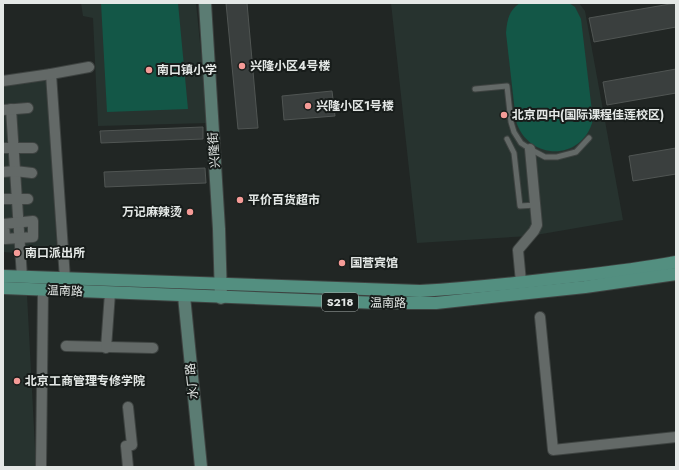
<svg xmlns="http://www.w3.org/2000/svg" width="679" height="470" viewBox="0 0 679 470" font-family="Jost,'Noto Sans SC',sans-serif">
  <rect width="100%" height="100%" fill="#212624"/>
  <g fill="#27332f">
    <polygon points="81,3 196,3 208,123 98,126 93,18 83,16"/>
    <polygon points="391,3 579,3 585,11 623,220 530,236 417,243"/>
    <polygon points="48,80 57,256 3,252 3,82"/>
    <polygon points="3,294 27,295 36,467 3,467"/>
  </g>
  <g fill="#135747">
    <polygon points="101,3 178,3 188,109 107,112"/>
    <path d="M 520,3 L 569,3 L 575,7 L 581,19 L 593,120 C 582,162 528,161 516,121 L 506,33 C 507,20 509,10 520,3 Z"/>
  </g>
  <g fill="#3a3f3e" stroke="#505553">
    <polygon points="226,3 247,3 258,128 238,129"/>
    <polygon points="676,3 676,27 594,42 589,18"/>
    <polygon points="676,69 676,93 607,105 603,82"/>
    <polygon points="332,91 335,116 284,120 282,96"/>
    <polygon points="203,127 203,139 101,143 100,131"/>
    <polygon points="676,148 676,174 633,181 629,156"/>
    <polygon points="205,168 206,183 105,187 104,172"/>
  </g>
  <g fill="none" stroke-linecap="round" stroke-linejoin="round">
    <defs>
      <g id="lane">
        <polyline points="475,89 507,86 511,122 514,132 521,143 530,149 545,157 557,157 576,152 589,138"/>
        <polyline points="507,139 514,153 520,206 536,205"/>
      </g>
      <g id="street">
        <polyline points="51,74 65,279"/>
        <polyline points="3,81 51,74 89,67"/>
        <polyline points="11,109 22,277"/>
        <polyline points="3,110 28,108"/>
        <polyline points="3,148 33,148"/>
        <polyline points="3,172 15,171 32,173"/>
        <polyline points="4,199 28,199"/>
        <polygon points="33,221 33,237 5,239 4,224"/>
        <polyline points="521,282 518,250 534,231 537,225 530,149"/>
        <polyline points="540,317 553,450 676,437"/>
        <polyline points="66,346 153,348"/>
        <polyline points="106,348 110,293"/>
        <polyline points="128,407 132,445 126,446 128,467"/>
        <polyline points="41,467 43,291"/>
      </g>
      <g id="secondary">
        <polyline points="205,3 219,229 221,298"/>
        <polyline points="184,296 201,467"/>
      </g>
      <g id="primary">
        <path d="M 3,276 L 420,291 C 469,288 518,283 568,277 C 604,273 640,269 676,262"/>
        <polyline points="3,288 379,303 436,303 585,287 676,274"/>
      </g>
    </defs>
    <use href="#lane" stroke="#3e4341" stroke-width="7"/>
    <use href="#street" stroke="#3e4341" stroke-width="12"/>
    <use href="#secondary" stroke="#3e4341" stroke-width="14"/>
    <use href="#primary" stroke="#3e4341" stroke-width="14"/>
    <use href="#lane" stroke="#636967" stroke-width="5"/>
    <use href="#street" stroke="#636967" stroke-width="10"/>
    <use href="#secondary" stroke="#5b7c73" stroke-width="12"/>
    <use href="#primary" stroke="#538f80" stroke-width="12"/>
  </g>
  <g fill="#f59b97" stroke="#171c1a" stroke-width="1.5">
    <circle cx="242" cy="66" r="4"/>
    <circle cx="149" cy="70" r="4"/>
    <circle cx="308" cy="106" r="4"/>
    <circle cx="504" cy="115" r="4"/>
    <circle cx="240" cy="200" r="4"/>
    <circle cx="190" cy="212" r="4"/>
    <circle cx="17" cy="253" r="4"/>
    <circle cx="342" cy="263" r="4"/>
    <circle cx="17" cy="381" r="4"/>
  </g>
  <g text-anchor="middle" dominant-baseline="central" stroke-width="4" stroke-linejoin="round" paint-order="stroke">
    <rect fill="#171c1a" stroke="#a6aba9" stroke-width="1" x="322" y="293" width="36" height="18" rx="3"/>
    <g font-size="11" font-weight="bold" fill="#e4e8e6">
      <text x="340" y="302">S218</text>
    </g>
    <g font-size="12" font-weight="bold" fill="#e4e8e6" stroke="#171c1a" text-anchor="start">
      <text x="250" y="66">兴隆小区4号楼</text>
      <text x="157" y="70">南口镇小学</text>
      <text x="316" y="106">兴隆小区1号楼</text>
      <text x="512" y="115">北京四中(国际课程佳莲校区)</text>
      <text x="248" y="200">平价百货超市</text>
      <text x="182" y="212" text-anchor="end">万记麻辣烫</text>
      <text x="25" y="253">南口派出所</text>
      <text x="350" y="263">国营宾馆</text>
      <text x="25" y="381">北京工商管理专修学院</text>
    </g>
    <g font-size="12" fill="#e4e8e6" stroke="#171c1a">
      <text transform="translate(214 150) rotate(-94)">兴隆街</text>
      <text transform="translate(65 291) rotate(2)">温南路</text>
      <text transform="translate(388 303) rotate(1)">温南路</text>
      <text transform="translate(192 381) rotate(-96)">水厂路</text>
    </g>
  </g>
  <rect width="679" height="470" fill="none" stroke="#e4e8e6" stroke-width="8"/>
</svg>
